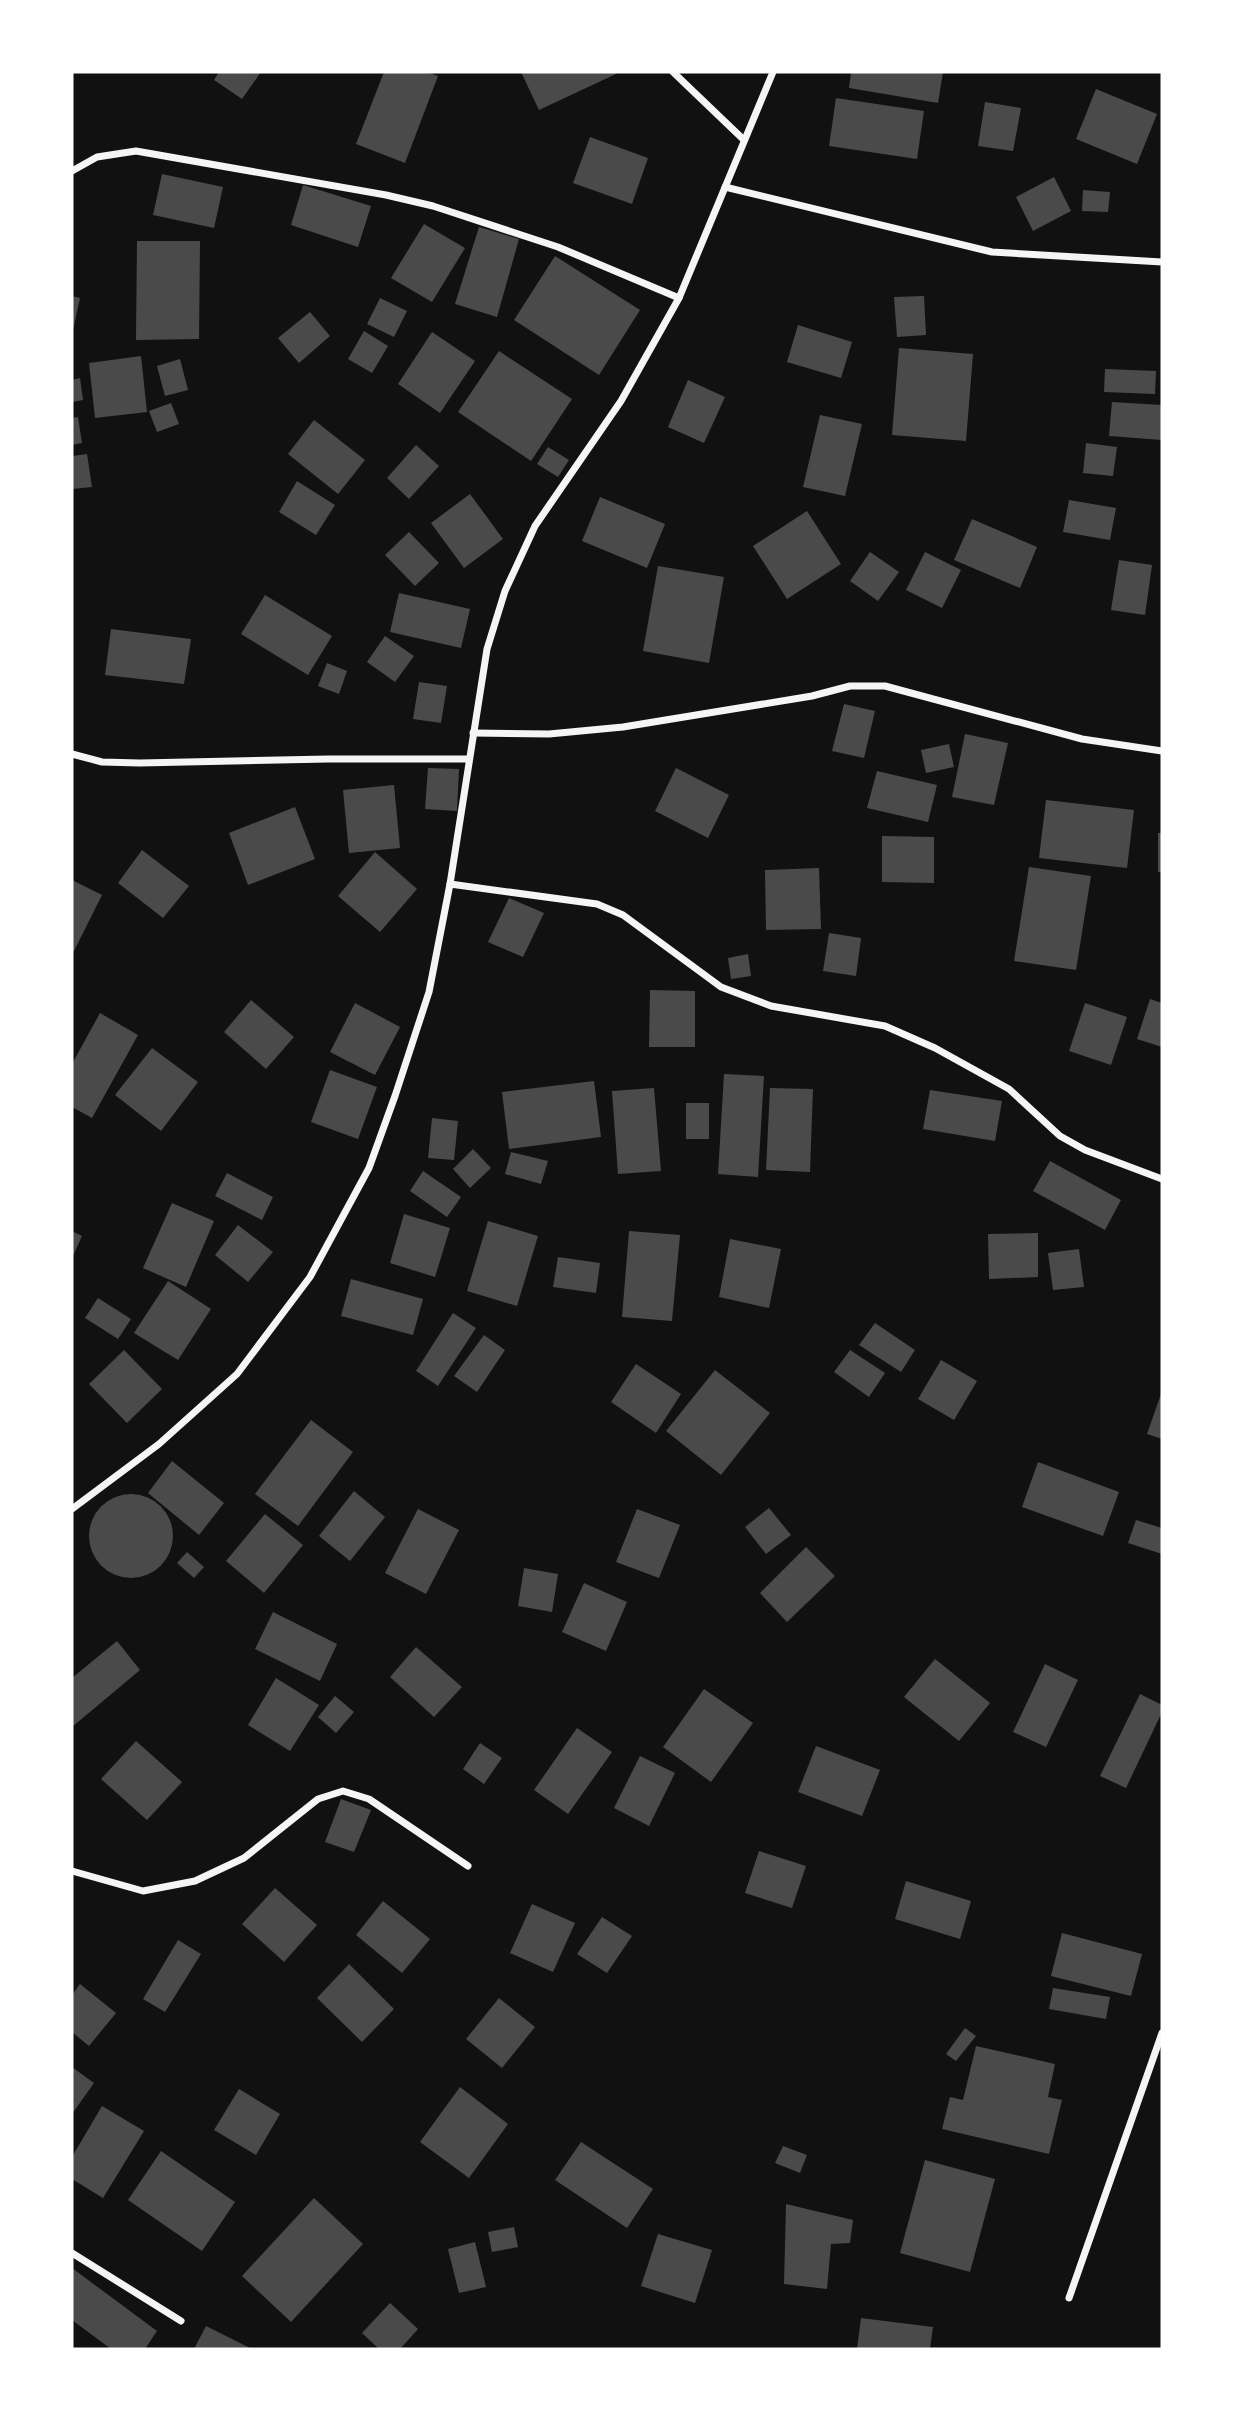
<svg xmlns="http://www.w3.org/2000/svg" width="1234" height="2421" viewBox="0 0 1234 2421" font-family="Arial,sans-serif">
  <rect width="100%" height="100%" fill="#111"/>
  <g fill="#4a4a4a">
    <polygon points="219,72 261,72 242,99 214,80"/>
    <polygon points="384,72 427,72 438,76 405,163 356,144"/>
    <polygon points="521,72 615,72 616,74 539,110"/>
    <polygon points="851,72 943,72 938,103 849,88"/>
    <polygon points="1096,89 1157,114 1137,164 1076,139"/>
    <polygon points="836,98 924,111 917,159 829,146"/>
    <polygon points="985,102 1021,108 1013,151 978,146"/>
    <polygon points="590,137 648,158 632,204 573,183"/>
    <polygon points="162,174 223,187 214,228 153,215"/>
    <polygon points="1054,177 1071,211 1033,231 1016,197"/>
    <polygon points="303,185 371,206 358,247 291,225"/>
    <polygon points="1083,190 1110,192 1108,212 1082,211"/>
    <polygon points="424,224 465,248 432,302 391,278"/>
    <polygon points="479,227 519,239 497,317 455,304"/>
    <polygon points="137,241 200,241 199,339 136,340"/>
    <polygon points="555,256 640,310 599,375 514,320"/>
    <polygon points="72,296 80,298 73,330 72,330"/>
    <polygon points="924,296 926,335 897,337 894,297"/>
    <polygon points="380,298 407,311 394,337 367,324"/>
    <polygon points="310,312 330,336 299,363 278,338"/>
    <polygon points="798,325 852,342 841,378 787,362"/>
    <polygon points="364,331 388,346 372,373 348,359"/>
    <polygon points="432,332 475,361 440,413 398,384"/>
    <polygon points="899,348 973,354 966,441 892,435"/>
    <polygon points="499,351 572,399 531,461 458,412"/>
    <polygon points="141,356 147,412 95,418 89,363"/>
    <polygon points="180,359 188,390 165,396 157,366"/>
    <polygon points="1105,369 1156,371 1155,394 1104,392"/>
    <polygon points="80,378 83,400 72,402 72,380"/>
    <polygon points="688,380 725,397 704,443 668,427"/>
    <polygon points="1112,402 1162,405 1162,440 1109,436"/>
    <polygon points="171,403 179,424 157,432 149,411"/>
    <polygon points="820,415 862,424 845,496 803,487"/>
    <polygon points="78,417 82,443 72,445 72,418"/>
    <polygon points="314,420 365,460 338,494 288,454"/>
    <polygon points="1086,443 1117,447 1113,476 1083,473"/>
    <polygon points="416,445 439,466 409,499 387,478"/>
    <polygon points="548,447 569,460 558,477 537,464"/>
    <polygon points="87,454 92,487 72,489 72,456"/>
    <polygon points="297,481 335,505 316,535 279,512"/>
    <polygon points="470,494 503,539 464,568 431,523"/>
    <polygon points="600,497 665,524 647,568 582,541"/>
    <polygon points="1069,500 1116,508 1110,540 1063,532"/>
    <polygon points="807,511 841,564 787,599 753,546"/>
    <polygon points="972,519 1037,547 1020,588 954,560"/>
    <polygon points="409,532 439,563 415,586 385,555"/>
    <polygon points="870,552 899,572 878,601 850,581"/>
    <polygon points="925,552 961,570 942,608 906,590"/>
    <polygon points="1119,560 1152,565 1145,615 1111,610"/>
    <polygon points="658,566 724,577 709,663 643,651"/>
    <polygon points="399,593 470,609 461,648 390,632"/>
    <polygon points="265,595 332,636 308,675 241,634"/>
    <polygon points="111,629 191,639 184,684 105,675"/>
    <polygon points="385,636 414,656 395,682 367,662"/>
    <polygon points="327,663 347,671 339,694 318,686"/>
    <polygon points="419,682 447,686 441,723 413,719"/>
    <polygon points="844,704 875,711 864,758 832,751"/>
    <polygon points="965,734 1008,743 994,805 952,797"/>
    <polygon points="949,744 954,767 926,773 921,750"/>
    <polygon points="428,768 459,769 457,811 425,809"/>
    <polygon points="676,768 729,795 708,838 655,811"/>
    <polygon points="877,771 937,785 928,822 867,808"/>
    <polygon points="394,785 400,848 349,853 343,790"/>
    <polygon points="1046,800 1134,810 1127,868 1039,858"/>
    <polygon points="295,807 315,859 248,885 229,833"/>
    <rect x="1158" y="833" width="4" height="39"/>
    <polygon points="882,836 934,837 934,883 882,882"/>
    <polygon points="142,850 189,886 163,918 118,883"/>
    <polygon points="375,852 417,889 380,932 338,896"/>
    <polygon points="1029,867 1091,876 1076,970 1014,961"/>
    <polygon points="819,868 821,929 766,930 765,870"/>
    <polygon points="72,880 102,895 72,955"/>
    <polygon points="509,898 544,913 523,957 488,942"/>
    <polygon points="829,933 861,938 856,976 823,971"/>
    <polygon points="748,954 751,976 731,979 728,958"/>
    <polygon points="650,990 695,991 695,1047 649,1047"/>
    <polygon points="1150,999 1162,1003 1162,1047 1137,1039"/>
    <polygon points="251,1000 294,1037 266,1069 224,1032"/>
    <polygon points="355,1003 400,1027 375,1075 330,1052"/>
    <polygon points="1085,1003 1127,1017 1111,1065 1069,1051"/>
    <polygon points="100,1013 138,1035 92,1118 72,1107 72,1064"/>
    <polygon points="152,1048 198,1082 161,1131 115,1095"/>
    <polygon points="330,1070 377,1087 358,1139 311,1122"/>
    <polygon points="724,1074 764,1076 758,1177 718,1174"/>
    <polygon points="594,1081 601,1137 509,1149 502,1092"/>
    <polygon points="654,1088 661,1171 618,1174 612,1091"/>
    <polygon points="770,1088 813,1089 810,1172 766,1170"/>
    <polygon points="930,1090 1002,1101 995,1141 923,1129"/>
    <rect x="686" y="1103" width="23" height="36"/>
    <polygon points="432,1118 458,1121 454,1160 428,1158"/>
    <polygon points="473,1149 491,1168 470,1188 453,1169"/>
    <polygon points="511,1152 548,1161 541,1184 505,1174"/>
    <polygon points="1050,1161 1121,1200 1105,1230 1033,1191"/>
    <polygon points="423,1171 461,1197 447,1217 410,1191"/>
    <polygon points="227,1173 273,1197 262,1220 215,1196"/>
    <polygon points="172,1203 214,1221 186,1287 143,1268"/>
    <polygon points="404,1214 450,1228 435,1277 390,1263"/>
    <polygon points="488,1221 538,1236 517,1306 467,1291"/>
    <polygon points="238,1225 273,1252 248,1282 215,1255"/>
    <polygon points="72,1231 82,1236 72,1258"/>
    <polygon points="629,1231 680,1235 672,1321 622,1317"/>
    <polygon points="1038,1233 1038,1277 989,1279 988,1234"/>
    <polygon points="730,1239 781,1249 769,1308 719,1297"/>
    <polygon points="1079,1249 1084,1287 1053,1290 1048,1253"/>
    <polygon points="558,1257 600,1263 596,1293 553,1287"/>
    <polygon points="351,1279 423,1299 413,1335 341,1316"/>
    <polygon points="168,1281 211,1309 178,1360 134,1333"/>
    <polygon points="98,1298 131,1319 118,1339 85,1318"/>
    <polygon points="453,1313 476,1328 438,1386 416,1371"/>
    <polygon points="875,1323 915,1350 901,1372 859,1345"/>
    <polygon points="484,1335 505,1350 477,1392 454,1376"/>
    <polygon points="124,1350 162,1389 127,1423 89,1384"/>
    <polygon points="850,1350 885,1373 869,1397 834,1372"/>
    <polygon points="941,1360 977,1381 954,1420 918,1399"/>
    <polygon points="636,1364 681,1394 656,1433 611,1402"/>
    <polygon points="715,1370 770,1413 721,1475 666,1431"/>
    <polygon points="1162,1391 1162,1439 1147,1434"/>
    <polygon points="311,1420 353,1452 298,1526 255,1494"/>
    <polygon points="172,1461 224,1503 199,1535 148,1493"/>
    <polygon points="1038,1462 1119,1492 1103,1536 1022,1507"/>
    <polygon points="354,1491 385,1517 350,1561 319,1536"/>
    <circle cx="131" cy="1536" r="42"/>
    <polygon points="769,1508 791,1535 766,1554 745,1527"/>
    <polygon points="418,1509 459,1530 426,1594 385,1573"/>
    <polygon points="637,1509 680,1525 659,1578 616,1562"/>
    <polygon points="265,1514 303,1545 264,1593 226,1561"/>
    <polygon points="1136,1520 1162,1528 1162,1554 1128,1543"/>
    <polygon points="806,1547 835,1576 787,1622 760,1593"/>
    <polygon points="187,1552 204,1567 194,1578 177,1563"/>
    <polygon points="524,1568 558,1574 552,1612 518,1606"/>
    <polygon points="584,1583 627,1602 606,1651 562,1632"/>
    <polygon points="273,1612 337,1644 320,1681 255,1649"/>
    <polygon points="117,1641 140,1670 72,1727 72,1678"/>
    <polygon points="416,1647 462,1687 434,1717 390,1677"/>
    <polygon points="935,1659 990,1703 959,1741 904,1697"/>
    <polygon points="1045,1664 1078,1680 1046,1747 1013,1732"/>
    <polygon points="276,1678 319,1705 290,1751 248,1725"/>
    <polygon points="704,1689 753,1723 711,1782 663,1747"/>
    <polygon points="1140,1694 1162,1705 1162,1712 1126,1788 1100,1776"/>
    <polygon points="335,1696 354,1712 336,1733 318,1717"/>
    <polygon points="577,1728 612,1752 568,1814 534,1790"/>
    <polygon points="136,1741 182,1782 147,1820 101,1779"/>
    <polygon points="480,1743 502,1758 484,1784 463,1769"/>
    <polygon points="816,1746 880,1770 862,1816 798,1792"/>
    <polygon points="640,1756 675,1773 649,1826 614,1808"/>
    <polygon points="341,1799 371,1810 354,1852 325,1842"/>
    <polygon points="759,1851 806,1866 792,1908 745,1893"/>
    <polygon points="906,1881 971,1901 960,1939 895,1919"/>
    <polygon points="275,1888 317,1925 284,1962 242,1924"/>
    <polygon points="383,1901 430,1939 402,1973 356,1935"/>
    <polygon points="532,1904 575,1923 553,1972 510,1953"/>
    <polygon points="602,1917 632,1936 607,1973 577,1954"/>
    <polygon points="1062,1933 1142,1954 1131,1996 1051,1976"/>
    <polygon points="178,1940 201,1954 165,2012 143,1999"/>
    <polygon points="349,1964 394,2009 362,2042 317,1998"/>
    <polygon points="80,1984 116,2013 89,2046 72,2032 72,1995"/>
    <polygon points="1053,1988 1110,1997 1106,2019 1049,2009"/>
    <polygon points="499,1998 535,2027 502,2068 466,2039"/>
    <polygon points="965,2028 976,2036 956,2061 946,2054"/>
    <polygon points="976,2046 1055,2064 1048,2097 1062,2100 1049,2154 942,2129 950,2097 963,2100"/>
    <polygon points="72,2067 94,2083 72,2114"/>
    <polygon points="460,2087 508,2124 469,2178 420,2142"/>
    <polygon points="239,2089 280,2114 256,2155 214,2130"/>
    <polygon points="102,2106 144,2131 103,2198 72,2179 72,2157"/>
    <polygon points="581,2142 653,2189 627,2228 555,2180"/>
    <polygon points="783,2146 807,2155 800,2173 775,2163"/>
    <polygon points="161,2151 235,2202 202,2251 128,2200"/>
    <polygon points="925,2160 995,2179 970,2272 900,2253"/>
    <polygon points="314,2198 363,2244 291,2322 242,2276"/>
    <polygon points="786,2204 853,2220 850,2243 831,2244 827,2289 784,2284"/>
    <polygon points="514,2227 518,2247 492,2252 488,2232"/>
    <polygon points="658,2234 712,2250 695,2303 641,2286"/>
    <polygon points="475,2242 486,2287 459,2293 448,2249"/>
    <polygon points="72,2268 157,2331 145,2349 111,2349 72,2320"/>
    <polygon points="390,2303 418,2329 400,2349 379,2349 362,2333"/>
    <polygon points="861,2318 933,2327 930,2349 857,2349"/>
    <polygon points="206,2326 252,2349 194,2349"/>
  </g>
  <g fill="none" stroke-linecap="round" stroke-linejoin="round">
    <g stroke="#f5f5f5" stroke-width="7">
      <polyline points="673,72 744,140"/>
      <polyline points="72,171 97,157 136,151 386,195 433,206 558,247 679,298"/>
      <polyline points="725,187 992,252 1162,262"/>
      <polyline points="473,733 549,734 623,727 812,696 850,686 885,686 1082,739 1162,751"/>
      <polyline points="72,754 102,762 140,763 328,759 469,759"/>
      <polyline points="450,884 597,904 623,915 721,987 771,1006 885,1026 935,1048 1009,1089 1060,1136 1085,1150 1162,1179"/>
      <polyline points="72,1509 159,1444 237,1374 310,1277 369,1168 395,1096 429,992 450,884 487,649 505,591 535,526 621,401 679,298 773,72"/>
      <polyline points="72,1871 143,1891 195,1881 244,1858 318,1799 343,1791 369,1799 468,1866"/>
      <polyline points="72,2253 181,2321"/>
      <polyline points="1069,2298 1162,2033"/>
    </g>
  </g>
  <rect width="1234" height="2421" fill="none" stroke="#ffffff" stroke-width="147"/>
</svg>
